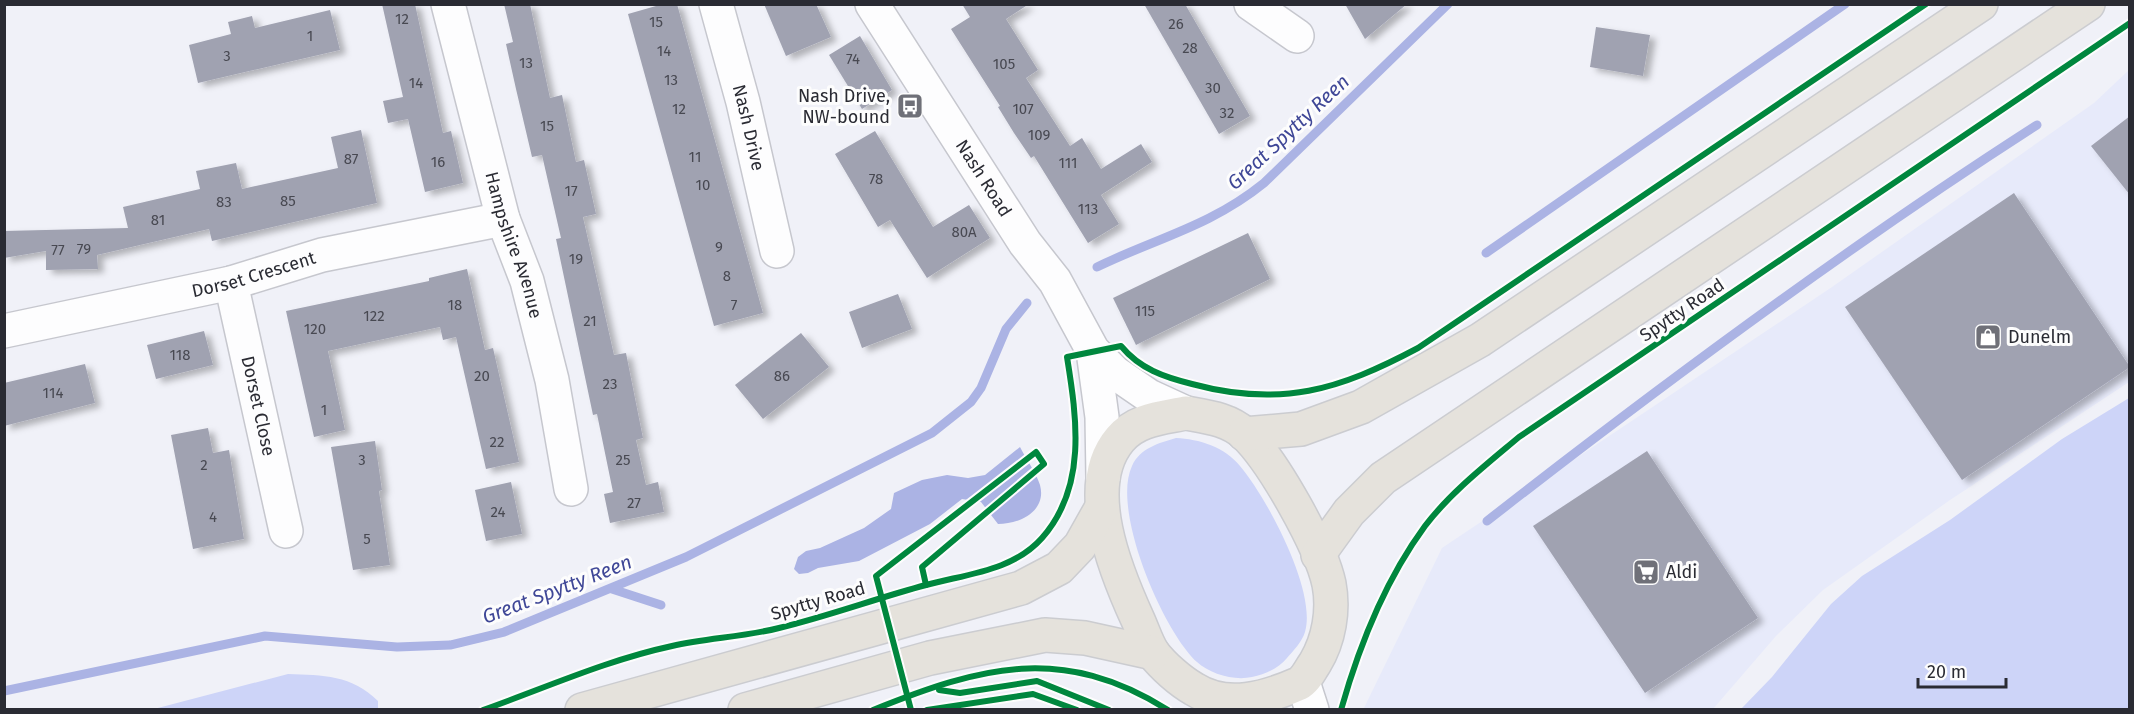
<svg xmlns="http://www.w3.org/2000/svg" width="2134" height="714" viewBox="0 0 2134 714" font-family="'Fira Sans',sans-serif">
  <defs>
    <filter id="shadow"><feDropShadow dx="6" dy="4" stdDeviation="3" flood-color="#0004"/></filter>
  </defs>
  <rect width="100%" height="100%" fill="#f0f1f8"/>
  <polygon fill="#e7eafa" points="2129,70 2129,382 1950,500 1823,590 1776,636 1713,709 1363,710 1442,548 1832,287 2094,103"/>
  <g fill="#cdd4f8">
    <polygon points="2129,398 2129,709 1741,709 1772,677 1831,604 1862,576 1950,520 2062,439"/>
    <path d="M 1176,438 C 1199,439 1225,447 1240,466 C 1267,498 1317,591 1305,632 C 1302,642 1293,651 1287,658 C 1278,669 1265,674 1252,677 C 1234,681 1210,674 1197,662 C 1163,631 1111,510 1132,466 C 1140,448 1159,443 1176,438 Z"/>
    <path d="M 288,674 C 323,675 352,675 378,701 L 378,709 L 154,709 Z"/>
  </g>
  <path fill="#abb3e4" d="M 1020,447 C 1026,459 1036,472 1040,485 C 1047,511 1020,524 998,524 L 981,502 L 962,499 L 930,524 L 859,561 L 818,568 L 808,573 L 799,574 L 794,569 L 798,557 L 806,551 L 820,548 L 864,528 L 891,509 L 894,493 L 922,480 L 947,475 L 968,478 L 985,475 Z"/>
  <g fill="none" stroke-linecap="round" stroke-linejoin="round">
    <g stroke="#abb3e4" stroke-width="9">
      <polyline points="1486,253 1845,4"/>
      <path d="M 1097,267 C 1157,238 1211,226 1264,183 L 1448,4"/>
      <path d="M 1487,521 C 1665,382 1847,247 2037,125"/>
      <polyline points="612,589 661,605"/>
      <polyline points="4,691 265,636 397,647 450,645 504,632 686,557 932,433 971,402 981,388 1006,329 1027,303"/>
    </g>
  </g>
  <g fill="#a0a2b1" filter="url(#shadow)">
    <polygon points="382,4 415,4 443,133 451,131 463,183 425,192 408,119 388,123 383,101 403,97"/>
    <polygon points="504,4 530,4 550,98 562,95 576,162 584,160 596,214 583,217 614,355 626,353 643,438 636,440 646,485 658,482 664,512 610,523 604,494 613,492 597,414 593,415 556,239 561,238 542,155 532,157 516,89 506,44 513,42"/>
    <polygon points="663,4 677,4 763,313 714,326 628,14"/>
    <polygon points="764,4 816,4 831,37 786,56"/>
    <polygon points="962,4 1029,4 1006,19 1038,70 1026,78 1070,146 1082,138 1101,169 1141,144 1152,162 1101,195 1119,224 1088,243 1034,156 1031,158 1014,133 998,107 1000,106 951,29 970,17"/>
    <polygon points="1144,4 1185,4 1250,116 1219,134"/>
    <polygon points="1345,4 1407,4 1365,39"/>
    <polygon points="330,10 340,50 198,83 189,45 231,34 228,22 252,16 255,28"/>
    <polygon points="1596,27 1650,35 1643,76 1590,67"/>
    <polygon points="860,36 892,90 862,109 829,55"/>
    <polygon points="2130,116 2130,195 2091,146"/>
    <polygon points="361,130 377,203 212,241 209,229 97,255 98,269 46,270 46,251 4,258 4,231 128,228 123,207 200,189 196,171 236,163 242,189 338,168 331,137"/>
    <polygon points="875,131 933,227 969,205 990,238 927,278 890,220 878,227 835,154"/>
    <polygon points="2014,193 2130,367 1962,480 1845,307"/>
    <polygon points="1248,233 1270,279 1136,345 1113,298"/>
    <polygon points="467,269 485,350 493,348 519,462 486,469 456,337 443,340 440,327 328,351 345,430 314,437 286,311 429,281 429,278"/>
    <polygon points="898,294 912,329 862,348 849,312"/>
    <polygon points="204,331 213,365 156,379 147,345"/>
    <polygon points="801,333 829,367 763,419 735,385"/>
    <polygon points="85,364 95,403 4,426 4,383"/>
    <polygon points="208,428 213,453 229,450 244,539 193,549 171,435"/>
    <polygon points="375,441 382,490 379,491 390,565 353,570 331,447"/>
    <polygon points="1647,451 1758,618 1645,693 1533,526"/>
    <polygon points="511,482 522,534 486,541 475,490"/>
  </g>
  <g fill="none" stroke-linecap="round" stroke-linejoin="round">
    <defs>
      <g id="minor">
        <path id="s1" d="M 448,4 L 503,219 L 527,281 L 552,380 L 571,489"/>
        <path id="s2" d="M 716,4 L 743,102 L 777,251"/>
        <polyline points="1251,4 1297,36"/>
        <path id="s3" d="M 231,283 L 286,531"/>
        <path id="s4" d="M 4,331 L 231,283 L 322,255 L 503,219"/>
      </g>
      <g id="tertiary">
        <path id="s5" d="M 872,4 L 1025,243 L 1055,281 L 1093,351 L 1114,372 L 1149,396 L 1186,413"/>
        <polyline points="1093,351 1102,417 1103,478"/>
        <polyline points="1303,682 1312,710"/>
      </g>
      <g id="primary">
        <path d="M 1186,413 C 1208,417 1228,419 1245,434 C 1273,461 1321,546 1329,584 C 1334,610 1329,640 1315,663 C 1310,670 1306,680 1298,684 C 1266,698 1227,710 1194,689 C 1180,681 1163,666 1153,653 C 1147,644 1143,631 1138,620 C 1116,572 1080,486 1120,439 C 1137,419 1162,418 1186,413 Z"/>
        <polyline points="1244,434 1301,429 1361,407 1480,340 1981,4"/>
        <polyline points="1318,555 1349,512 1383,478 2088,4"/>
        <polyline points="582,710 1021,588 1059,568 1080,546 1102,507"/>
        <polyline points="745,710 930,658 1045,635 1085,638 1153,653"/>
      </g>
    </defs>
    <use href="#minor" stroke="#c6c7ce" stroke-width="36"/>
    <use href="#tertiary" stroke="#c6c7ce" stroke-width="36"/>
    <use href="#primary" stroke="#cbccd0" stroke-width="36"/>
    <use href="#minor" stroke="#fdfdfe" stroke-width="33"/>
    <use href="#tertiary" stroke="#fdfdfe" stroke-width="33"/>
    <use href="#primary" stroke="#e5e2dc" stroke-width="33"/>
    <defs>
      <g id="cycleway">
        <polyline points="939,690 960,693 1037,681 1109,710"/>
        <path d="M 483,710 C 545,688 607,660 672,646 C 707,638 744,637 779,628 C 829,616 877,598 926,585 C 966,574 1013,571 1042,538 C 1087,487 1077,419 1067,357 L 1121,346 C 1140,369 1164,377 1192,384 C 1281,408 1339,390 1418,348 L 1926,4"/>
        <path d="M 873,710 C 982,666 1062,644 1168,710"/>
        <polyline points="911,710 876,576 1036,452 1044,464 922,567 926,585"/>
        <polyline points="927,710 1033,694 1077,710"/>
        <path d="M 1341,710 C 1359,646 1386,579 1425,526 C 1451,492 1487,464 1519,437 L 2130,23"/>
      </g>
    </defs>
    <use href="#cycleway" stroke="#fdfdfd" stroke-width="10"/>
    <use href="#cycleway" stroke="#00873e" stroke-width="6"/>
  </g>
  <defs>
    <symbol id="bus-square" viewBox="-11 -11 22 22"><rect x="-9" y="-9" width="18" height="18" rx="4" fill="#6f7078" stroke="#fdfdfd"/><path d="M-5-6H5V4H4V6H2V4H-2V6H-4V4H-5ZM-3.5-4V0h7V-4ZM-3.5 1.2v1.5H-2V1.2ZM2 1.2v1.5H3.5V1.2Z" fill="#fff"/></symbol>
    <symbol id="shop-square" viewBox="-11 -11 22 22"><rect x="-9" y="-9" width="18" height="18" rx="4" fill="#6f7078" stroke="#fdfdfd"/><path d="M-5-2.5h2.3a2.7 3.5 0 0 1 5.4 0H5L5.5 6h-11ZM-1.5-2.5h3a1.5 2.3 0 0 0-3 0Z" fill="#fff"/></symbol>
    <symbol id="supermarket-square" viewBox="-11 -11 22 22"><rect x="-9" y="-9" width="18" height="18" rx="4" fill="#6f7078" stroke="#fdfdfd"/><path d="M-6-5.5h2.5l.6 2H6L4.5 2H-2.5L-4.4-4H-6ZM-1.5 3.2a1.3 1.3 0 1 0 .1 0ZM3 3.2a1.3 1.3 0 1 0 .1 0Z" fill="#fff"/></symbol>
  </defs>
  <g fill-rule="evenodd">
    <use href="#bus-square" x="895" y="91" width="30" height="30"/>
    <use href="#shop-square" x="1973" y="322" width="30" height="30"/>
    <use href="#supermarket-square" x="1631" y="557" width="30" height="30"/>
  </g>
  <g text-anchor="middle" dominant-baseline="central" stroke-width="6" stroke-linejoin="round" paint-order="stroke">
    <g font-size="15" fill="#484952">
      <text x="402" y="19">12</text>
      <text x="656" y="22">15</text>
      <text x="1176" y="24">26</text>
      <text x="310" y="36">1</text>
      <text x="1190" y="48">28</text>
      <text x="664" y="51">14</text>
      <text x="227" y="56">3</text>
      <text x="853" y="59">74</text>
      <text x="526" y="63">13</text>
      <text x="1004" y="64">105</text>
      <text x="671" y="80">13</text>
      <text x="416" y="83">14</text>
      <text x="1213" y="88">30</text>
      <text x="679" y="109">12</text>
      <text x="1023" y="109">107</text>
      <text x="1227" y="113">32</text>
      <text x="547" y="126">15</text>
      <text x="1039" y="135">109</text>
      <text x="695" y="157">11</text>
      <text x="351" y="159">87</text>
      <text x="438" y="162">16</text>
      <text x="1068" y="163">111</text>
      <text x="876" y="179">78</text>
      <text x="703" y="185">10</text>
      <text x="571" y="191">17</text>
      <text x="288" y="201">85</text>
      <text x="224" y="202">83</text>
      <text x="1088" y="209">113</text>
      <text x="158" y="220">81</text>
      <text x="964" y="232">80A</text>
      <text x="719" y="247">9</text>
      <text x="84" y="249">79</text>
      <text x="58" y="250">77</text>
      <text x="576" y="259">19</text>
      <text x="727" y="276">8</text>
      <text x="455" y="305">18</text>
      <text x="734" y="305">7</text>
      <text x="1145" y="311">115</text>
      <text x="374" y="316">122</text>
      <text x="590" y="321">21</text>
      <text x="315" y="329">120</text>
      <text x="180" y="355">118</text>
      <text x="482" y="376">20</text>
      <text x="782" y="376">86</text>
      <text x="610" y="384">23</text>
      <text x="53" y="393">114</text>
      <text x="324" y="410">1</text>
      <text x="497" y="442">22</text>
      <text x="362" y="460">3</text>
      <text x="623" y="460">25</text>
      <text x="204" y="465">2</text>
      <text x="634" y="503">27</text>
      <text x="498" y="512">24</text>
      <text x="213" y="517">4</text>
      <text x="367" y="539">5</text>
    </g>
    <g font-size="18" fill="#2a2b33" stroke="#fdfdfd" text-anchor="start">
      <text x="890" y="96" text-anchor="end">Nash Drive,<tspan x="890" dy="21">NW-bound</tspan></text>
      <text x="2008" y="337">Dunelm</text>
      <text x="1666" y="572">Aldi</text>
    </g>
    <g font-size="18" fill="#2a2b33" stroke="#fdfdfd">
      <text stroke="none"><textPath href="#s2" startOffset="128">Nash Drive</textPath></text>
      <text stroke="none"><textPath href="#s5" startOffset="207">Nash Road</textPath></text>
      <text stroke="none"><textPath href="#s1" startOffset="250">Hampshire Avenue</textPath></text>
      <text stroke="none"><textPath href="#s4" startOffset="256">Dorset Crescent</textPath></text>
      <text transform="translate(1682 310) rotate(-34)">Spytty Road</text>
      <text stroke="none"><textPath href="#s3" startOffset="126">Dorset Close</textPath></text>
      <text transform="translate(818 601) rotate(-16)">Spytty Road</text>
    </g>
    <g font-size="20" font-style="italic" fill="#3f4797" stroke="#fdfdfd">
      <text transform="translate(1288 132) rotate(-43)">Great Spytty Reen</text>
      <text transform="translate(557 589) rotate(-21)">Great Spytty Reen</text>
    </g>
  </g>
  <rect width="2134" height="714" fill="none" stroke="#2a2b33" stroke-width="12"/>
  <path d="M1918 678v9h88v-9" fill="none" stroke="#2a2b33" stroke-width="3"/>
  <text x="1927" y="678" font-size="18" fill="#2a2b33" stroke="#fdfdfd" stroke-width="4.5" paint-order="stroke">20 m</text>
</svg>
